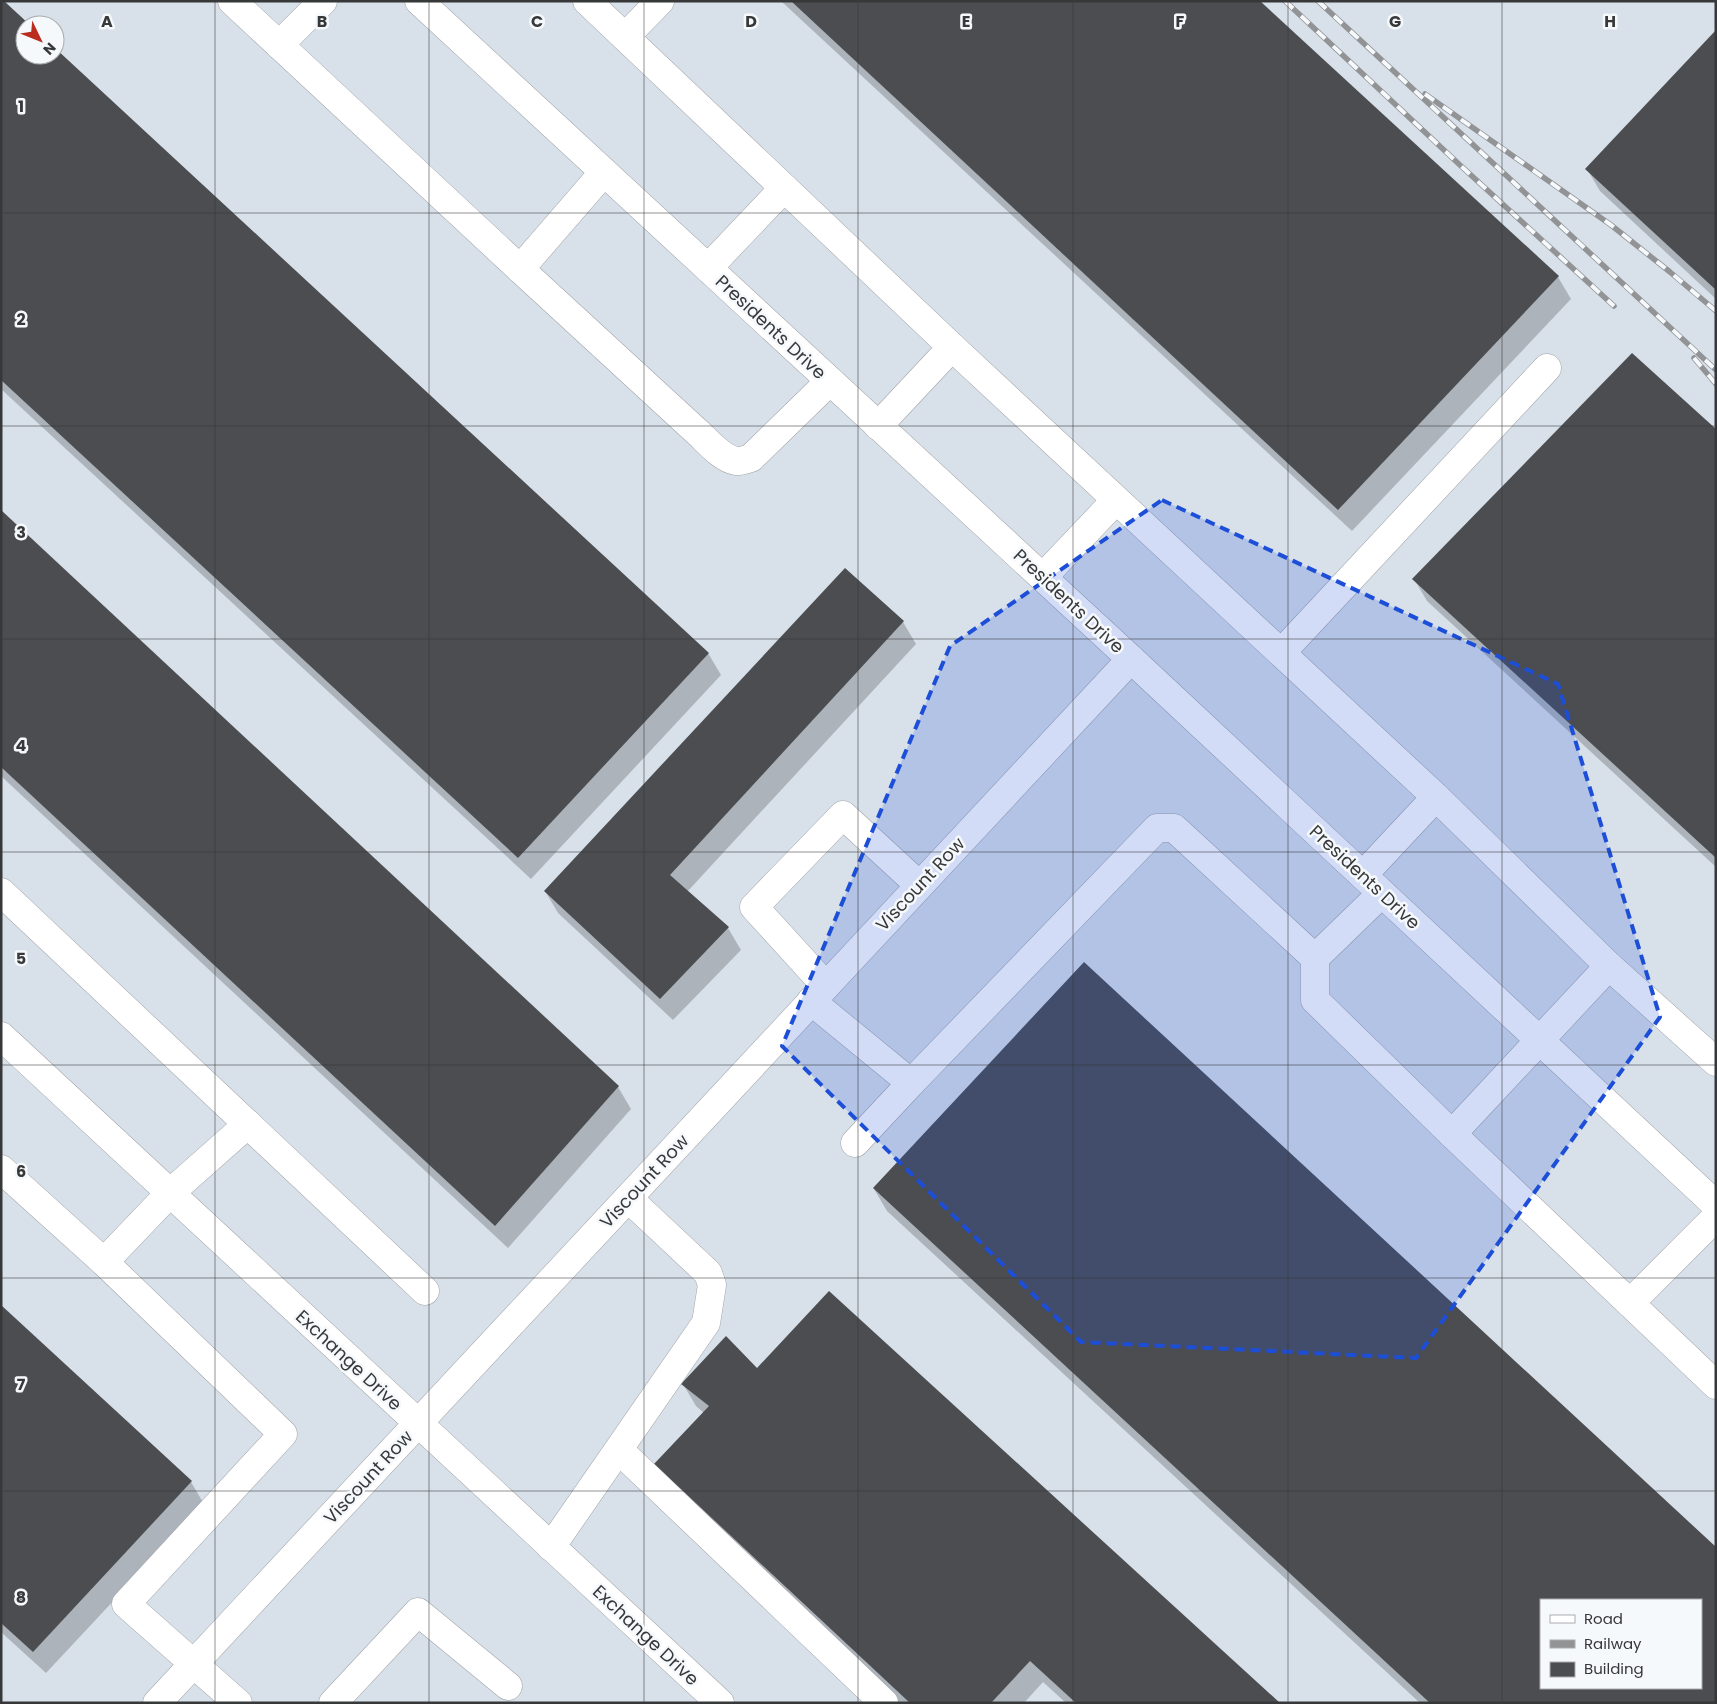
<svg xmlns="http://www.w3.org/2000/svg" width="1717" height="1704" viewBox="0 0 1717 1704" font-family="Poppins,sans-serif">
  <rect width="100%" height="100%" fill="#e9ecef"/>
  <path fill="#d8e0e9" fill-rule="evenodd" d="M 1,1 L 1716,1 L 1716,1703 L 1,1703 ZM 25,25 L 55,25 L 55,55 L 25,55 ZM 1541,1600 L 1701,1600 L 1701,1688 L 1541,1688 Z"/>
  <g fill="#0003" fill-rule="evenodd">
    <polygon points="1,1 28,25 25,25 25,55 55,55 55,50 708,653 721,675 531,879 1,389"/>
    <polygon points="781,1 1258,1 1558,277 1571,299 1352,531"/>
    <polygon points="1716,32 1716,299 1600,191 1587,169"/>
    <polygon points="1716,431 1716,867 1427,601 1414,579"/>
    <polygon points="1,511 618,1087 631,1109 508,1248 1,776"/>
    <polygon points="903,622 916,644 687,892 728,928 741,950 673,1020 558,913 545,891"/>
    <path d="M 874,1189 L 1716,1549 L 1716,1703 L 1420,1703 L 887,1211 ZM 1541,1600 L 1701,1600 L 1701,1688 L 1541,1688 Z"/>
    <polygon points="1,1307 191,1482 204,1504 46,1673 1,1632"/>
    <polygon points="757,1370 1278,1703 1066,1703 1043,1682 1024,1703 900,1703 669,1487 656,1464 704,1413 696,1406 683,1384"/>
  </g>
  <g fill="#4b4d50" fill-rule="evenodd">
    <polygon points="1,1 4,1 30,25 25,25 25,55 55,55 55,48 709,653 518,858 1,380"/>
    <polygon points="791,1 1260,1 1559,276 1338,510"/>
    <polygon points="1716,30 1716,290 1585,169"/>
    <polygon points="1632,353 1716,429 1716,858 1412,579"/>
    <polygon points="1,510 619,1086 495,1226 1,767"/>
    <polygon points="845,568 904,621 670,875 729,927 660,999 544,891"/>
    <path d="M 1084,962 L 1716,1547 L 1716,1703 L 1430,1703 L 873,1188 ZM 1541,1600 L 1701,1600 L 1701,1688 L 1541,1688 Z"/>
    <polygon points="829,1291 1280,1703 1076,1703 1030,1661 991,1703 910,1703 654,1464 709,1406 681,1384 726,1336 757,1368"/>
    <polygon points="1,1305 192,1481 33,1652 1,1623"/>
  </g>
  <g fill="none" stroke-linecap="round" stroke-linejoin="round">
    <defs>
      <g id="minor">
        <polyline points="232,1 520,269"/>
        <polyline points="419,1 1131,659 1716,1205"/>
        <polyline points="587,1 952,347 1436,797 1609,966 1716,1062"/>
        <polyline points="625,37 660,1"/>
        <polyline points="279,45 323,1"/>
        <path d="M 604,172 L 520,269 L 694,429 C 706,439 720,458 736,461 C 741,462 746,459 751,458 L 830,381"/>
        <polyline points="708,268 784,188"/>
        <polyline points="878,426 952,347"/>
        <polyline points="1043,577 1116,500"/>
        <polyline points="1281,653 1547,368"/>
        <polyline points="1363,875 1436,797"/>
        <polyline points="1,892 425,1291"/>
        <polyline points="1382,893 1315,958 1315,1000 1452,1134 1716,1385"/>
        <polyline points="826,986 754,907 843,815 919,885"/>
        <polyline points="811,1001 911,1083 1157,828 1174,828 1315,958"/>
        <polyline points="1,1036 720,1703"/>
        <polyline points="1452,1134 1609,966"/>
        <polyline points="855,1143 911,1083"/>
        <polyline points="1,1169 104,1262 283,1434 126,1604 238,1703"/>
        <polyline points="104,1262 170,1193 248,1124"/>
        <polyline points="1630,1303 1716,1217"/>
        <polyline points="619,1450 884,1703"/>
        <polyline points="551,1547 706,1323 712,1285 708,1273 628,1198"/>
        <polyline points="157,1703 1131,659"/>
        <polyline points="333,1703 418,1612 508,1686"/>
      </g>
    </defs>
    <use href="#minor" stroke="#a2a5a8" stroke-width="29"/>
    <use href="#minor" stroke="#fff" stroke-width="28"/>
    <defs>
      <g id="rail">
        <polyline points="1285,1 1461,166 1614,306"/>
        <polyline points="1318,1 1716,370"/>
        <polyline points="1425,94 1611,225 1670,272 1716,311"/>
        <polyline points="1694,358 1716,384"/>
      </g>
    </defs>
    <use href="#rail" stroke="#919395" stroke-width="5.5"/>
    <use href="#rail" stroke="#f6f9fc" stroke-width="4" stroke-dasharray="11" stroke-linecap="butt"/>
  </g>
  <path fill="#1d4ed8" fill-opacity="0.2" stroke="#1d4ed8" stroke-width="4" stroke-dasharray="10 6" stroke-linejoin="round" d="M 1162,500 L 1558,684 L 1660,1017 L 1416,1358 L 1081,1342 L 782,1046 L 950,646 Z"/>
  <path fill="none" stroke="#373839" stroke-width="1" stroke-opacity="0.55" d="M 215,1 L 215,1703M 429,1 L 429,1703M 644,1 L 644,1703M 858,1 L 858,1703M 1073,1 L 1073,1703M 1288,1 L 1288,1703M 1502,1 L 1502,1703M 1,213 L 1716,213M 1,426 L 1716,426M 1,639 L 1716,639M 1,852 L 1716,852M 1,1065 L 1716,1065M 1,1278 L 1716,1278M 1,1491 L 1716,1491"/>
  <g text-anchor="middle" dominant-baseline="central" stroke-width="5" stroke-linejoin="round" paint-order="stroke">
    <g font-size="18" fill="#373839" stroke="#f6f9fc">
      <text transform="translate(771 327) rotate(43)">Presidents Drive</text>
      <text transform="translate(1069 601) rotate(43)">Presidents Drive</text>
      <text transform="translate(1365 877) rotate(43)">Presidents Drive</text>
      <text transform="translate(920 884) rotate(-47)">Viscount Row</text>
      <text transform="translate(644 1181) rotate(-47)">Viscount Row</text>
      <text transform="translate(349 1360) rotate(43)">Exchange Drive</text>
      <text transform="translate(368 1477) rotate(-47)">Viscount Row</text>
      <text transform="translate(646 1635) rotate(43)">Exchange Drive</text>
    </g>
  </g>
  <g font-size="16" text-anchor="middle" font-weight="bold" fill="#373839" stroke="#f6f9fc" stroke-width="5" stroke-linejoin="round" paint-order="stroke">
    <text x="107" y="27">A</text>
    <text x="322" y="27">B</text>
    <text x="537" y="27">C</text>
    <text x="751" y="27">D</text>
    <text x="966" y="27">E</text>
    <text x="1180" y="27">F</text>
    <text x="1395" y="27">G</text>
    <text x="1610" y="27">H</text>
    <text x="21" y="112">1</text>
    <text x="21" y="325">2</text>
    <text x="21" y="538">3</text>
    <text x="21" y="751">4</text>
    <text x="21" y="964">5</text>
    <text x="21" y="1177">6</text>
    <text x="21" y="1390">7</text>
    <text x="21" y="1603">8</text>
  </g>
  <rect width="1717" height="1704" fill="none" stroke="#373839" stroke-width="5"/>
  <rect x="1540" y="1599" width="162" height="90" fill="#f6f9fc" stroke="#aaacae"/>
  <rect x="1550" y="1615" width="25" height="8" fill="#ffffff" stroke="#aaacae"/>
  <text x="1584" y="1624" font-size="15" fill="#373839">Road</text>
  <rect x="1550" y="1640" width="25" height="8" fill="#919395" stroke="#aaacae"/>
  <text x="1584" y="1649" font-size="15" fill="#373839">Railway</text>
  <rect x="1550" y="1662" width="25" height="15" fill="#4b4d50" stroke="#aaacae"/>
  <text x="1584" y="1674" font-size="15" fill="#373839">Building</text>
  <g transform="translate(40 40) rotate(133)"><circle r="24" fill="#f6f9fc" stroke="#aaacae"/>
  <path d="M0-4L9 19L0 12L-9 19Z" fill="#b92c1e"/>
  <text y="-8" font-size="14" font-weight="bold" text-anchor="middle" fill="#373839">N</text>
  </g>
</svg>
